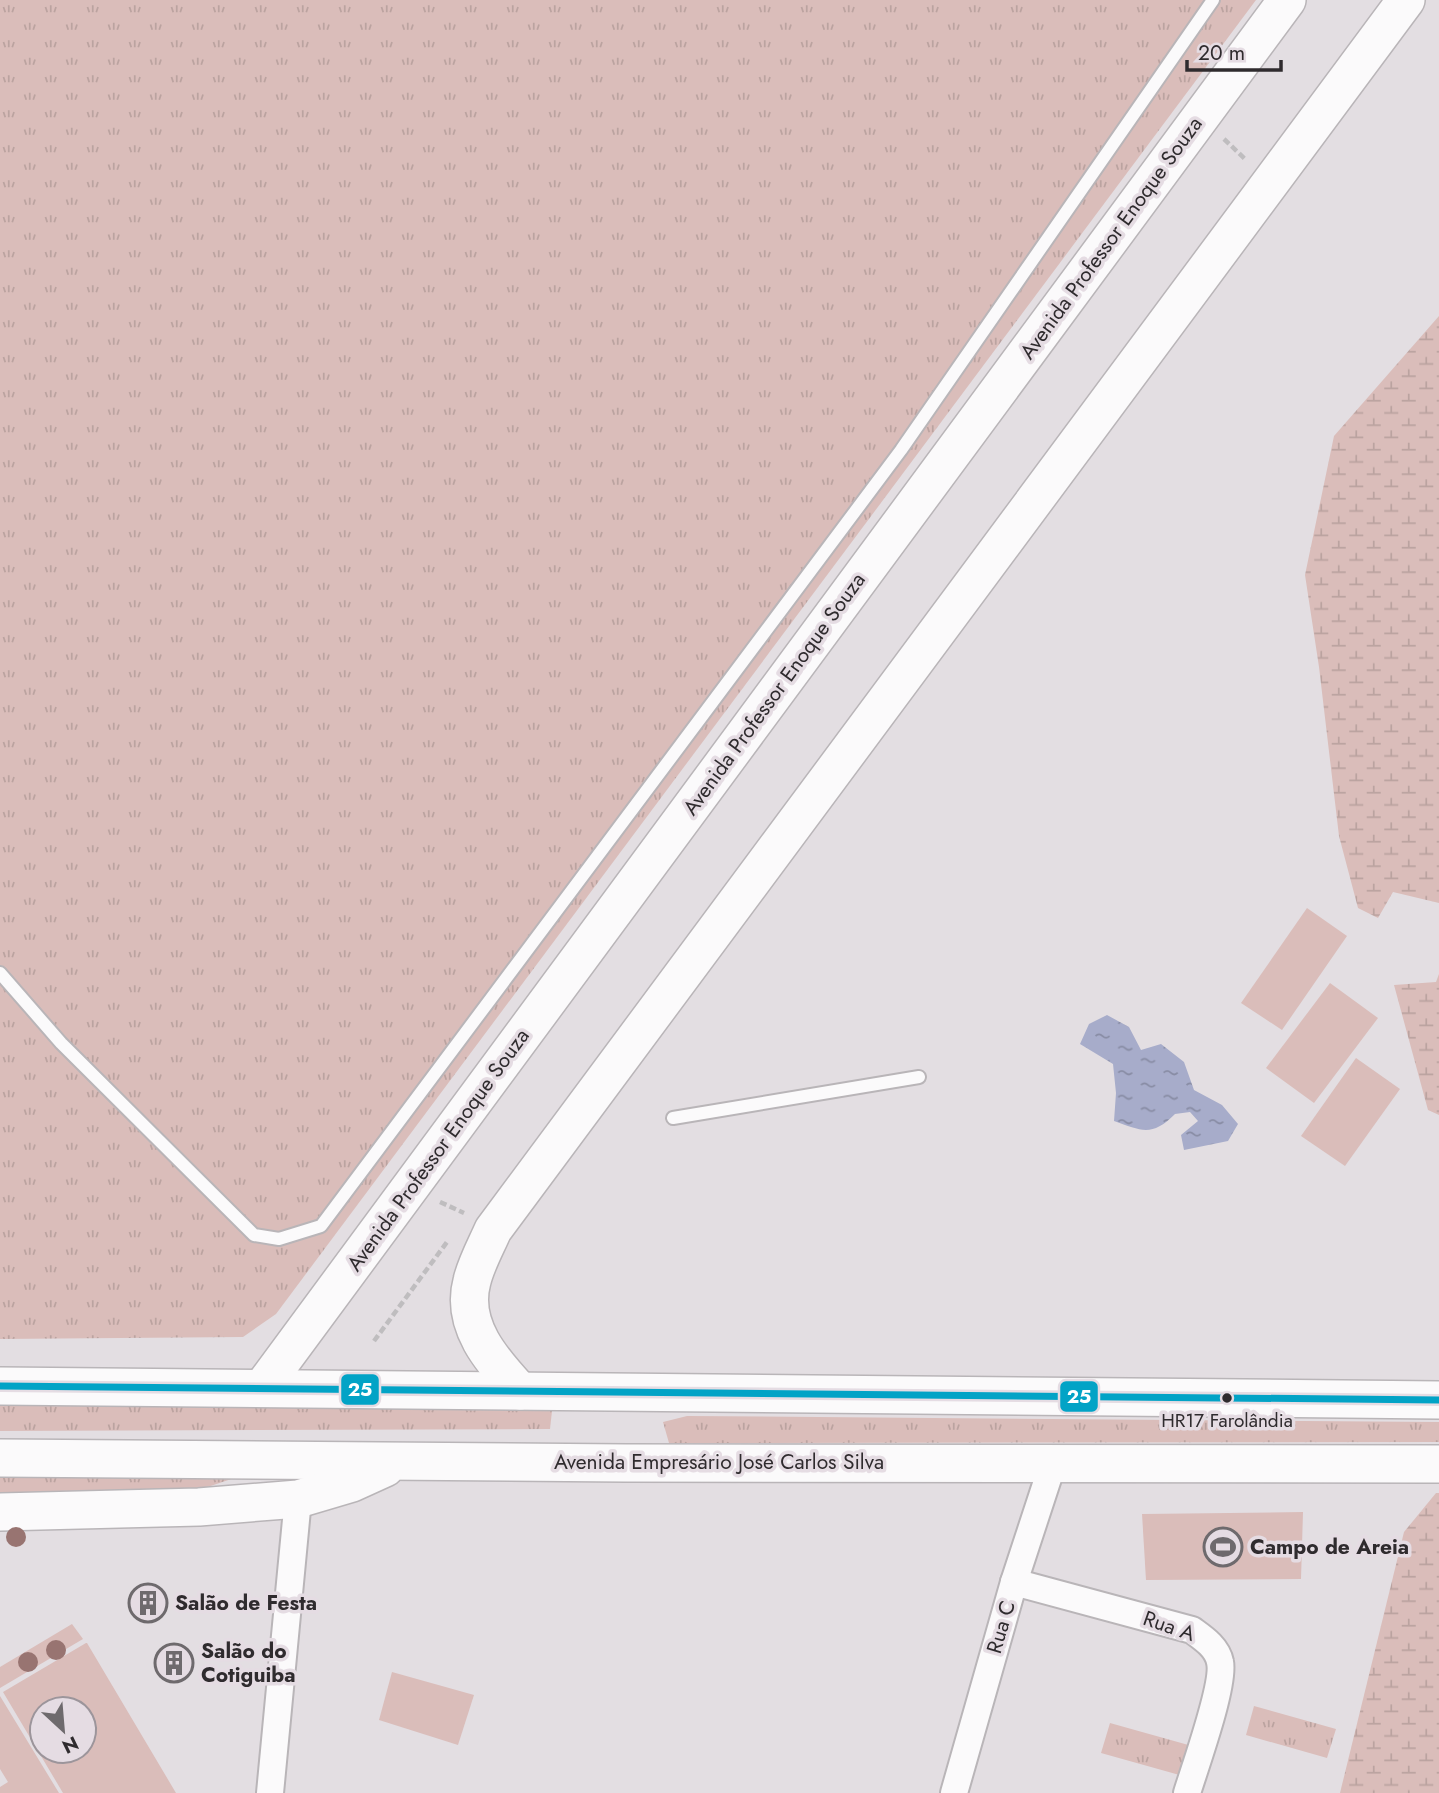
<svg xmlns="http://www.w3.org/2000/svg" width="1439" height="1793" viewBox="0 0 1439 1793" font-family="Jost,sans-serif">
  <defs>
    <pattern id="grass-tufts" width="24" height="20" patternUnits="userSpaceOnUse" patternTransform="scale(1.75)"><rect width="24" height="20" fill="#dabdba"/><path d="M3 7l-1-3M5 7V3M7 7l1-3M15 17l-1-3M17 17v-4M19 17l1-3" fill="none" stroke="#bba3a0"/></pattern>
    <pattern id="wetland-marsh" width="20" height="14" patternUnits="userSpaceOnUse" patternTransform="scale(1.75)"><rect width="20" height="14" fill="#dabdba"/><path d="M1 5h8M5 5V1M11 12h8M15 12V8" fill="none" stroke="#bba3a0"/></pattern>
    <pattern id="water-ripples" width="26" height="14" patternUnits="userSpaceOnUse" patternTransform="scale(1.75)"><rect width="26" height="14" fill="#a7acca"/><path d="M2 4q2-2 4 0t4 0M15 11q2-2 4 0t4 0" fill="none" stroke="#888ca4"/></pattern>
  </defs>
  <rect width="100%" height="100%" fill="#e3dee2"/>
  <g fill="url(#grass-tufts)">
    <polygon points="0,0 1256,0 276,1314 243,1337 0,1339"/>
    <polygon points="0,1402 552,1411 550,1429 0,1431"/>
    <polygon points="687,1416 1439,1422 1439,1442 669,1443 663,1422"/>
    <polygon points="0,1474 246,1474 190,1493 0,1495"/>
    <polygon points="1254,1706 1336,1729 1327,1758 1246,1735"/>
    <polygon points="1110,1723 1192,1746 1183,1776 1101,1753"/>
  </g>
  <g fill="url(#wetland-marsh)">
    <polygon points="1439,316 1439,903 1393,892 1378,918 1358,908 1339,836 1319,667 1305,575 1334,436"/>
    <polygon points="1439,974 1439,1115 1428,1110 1394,985 1436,982"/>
    <polygon points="1436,1493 1439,1493 1439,1793 1340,1793 1404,1532"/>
  </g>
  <g fill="#dabdba" fill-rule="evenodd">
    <polygon points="1307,908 1347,936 1282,1030 1241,1003"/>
    <polygon points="1330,983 1378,1018 1314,1103 1266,1068"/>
    <polygon points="1356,1058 1400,1089 1345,1166 1301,1136"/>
    <polygon points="1303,1512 1301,1579 1146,1580 1142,1514"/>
    <polygon points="72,1624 83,1639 0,1688 0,1667"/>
    <path d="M 86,1643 L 87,1643 L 176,1793 L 63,1793 L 3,1692 ZM 42,1709 L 84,1709 L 84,1751 L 42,1751 Z"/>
    <polygon points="392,1672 474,1695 458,1745 379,1720"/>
    <polygon points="0,1696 59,1793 0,1793 0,1787 8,1782 0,1769"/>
  </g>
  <path fill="url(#water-ripples)" d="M 1107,1015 L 1129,1027 L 1141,1050 L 1161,1044 L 1184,1062 L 1194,1090 L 1222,1105 L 1238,1124 L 1228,1141 L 1184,1150 L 1181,1135 L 1198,1121 L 1190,1112 L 1175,1114 C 1152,1137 1142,1131 1114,1121 L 1116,1093 L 1113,1064 L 1080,1044 L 1089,1024 Z"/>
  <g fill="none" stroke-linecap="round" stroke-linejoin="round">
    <defs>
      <g id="lane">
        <polyline points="0,973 61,1043 254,1235 279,1239 321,1226 901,450 1213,0"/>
        <polyline points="673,1118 919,1077"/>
      </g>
      <g id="street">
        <path d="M 1014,1582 L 1192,1630 C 1203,1638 1217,1647 1220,1662 C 1225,1684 1195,1767 1187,1793"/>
        <polyline points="270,1793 298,1499"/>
        <polyline points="954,1793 1014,1582 1053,1463"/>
      </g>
      <g id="secondary">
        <polyline points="0,1386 1439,1400"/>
        <polyline points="262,1388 1287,0"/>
        <path d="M 520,1391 C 492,1361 460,1325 472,1281 C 476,1264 486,1246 493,1230 L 1406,0"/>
        <polyline points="0,1458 626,1463 1439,1464"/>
        <polyline points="0,1512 199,1507 298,1499 352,1483 385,1468"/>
      </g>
    </defs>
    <use href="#lane" stroke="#b9b5b8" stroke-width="16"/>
    <use href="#street" stroke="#b9b5b8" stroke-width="30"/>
    <use href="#secondary" stroke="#b9b5b8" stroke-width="40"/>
    <g stroke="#bfbdbf" stroke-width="4.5" stroke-dasharray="7 3.5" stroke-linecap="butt">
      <polyline points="1224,139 1245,159"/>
      <polyline points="440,1202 464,1213"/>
      <polyline points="374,1341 447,1242"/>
    </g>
    <use href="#lane" stroke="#fbfafb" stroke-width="12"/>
    <use href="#street" stroke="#fbfafb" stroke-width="26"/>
    <use href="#secondary" stroke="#fbfafb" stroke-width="37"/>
    <defs>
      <polyline id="bus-1" points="0,1386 1439,1400"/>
    </defs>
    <use href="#bus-1" stroke="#e5dce3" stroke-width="12"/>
    <use href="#bus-1" stroke="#02a3c6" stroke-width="7"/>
  </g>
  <g fill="#987471">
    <circle cx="16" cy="1537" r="10"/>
    <circle cx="56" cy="1650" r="10"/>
    <circle cx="28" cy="1662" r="10"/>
  </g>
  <defs>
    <symbol id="stadium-ring" viewBox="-11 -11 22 22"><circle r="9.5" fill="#e5dce3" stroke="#6e6a6d" stroke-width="1.5"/><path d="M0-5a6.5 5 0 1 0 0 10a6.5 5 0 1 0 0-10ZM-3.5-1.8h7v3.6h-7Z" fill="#6e6a6d"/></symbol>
    <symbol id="building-ring" viewBox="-11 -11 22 22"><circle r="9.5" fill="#e5dce3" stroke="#6e6a6d" stroke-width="1.5"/><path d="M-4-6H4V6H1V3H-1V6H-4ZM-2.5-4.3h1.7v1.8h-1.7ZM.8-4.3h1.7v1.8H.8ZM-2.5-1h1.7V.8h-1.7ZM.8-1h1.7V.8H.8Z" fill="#6e6a6d"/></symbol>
  </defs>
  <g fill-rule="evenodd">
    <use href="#stadium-ring" x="1201" y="1525" width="44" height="44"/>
    <use href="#building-ring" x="126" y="1581" width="44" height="44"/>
    <use href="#building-ring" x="152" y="1641" width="44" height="44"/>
  </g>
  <circle fill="#2f2b2e" stroke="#e5dce3" stroke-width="2.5" cx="1227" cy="1398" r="6"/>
  <g text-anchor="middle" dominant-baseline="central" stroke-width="7" stroke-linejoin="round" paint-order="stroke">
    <g font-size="19" fill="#2f2b2e" stroke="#e5dce3">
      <text x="1227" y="1420">HR17 Farolândia</text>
    </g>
    <g font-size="21" fill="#2f2b2e" stroke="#e5dce3">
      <text transform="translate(1111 238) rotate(-54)">Avenida Professor Enoque Souza</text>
      <text transform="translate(774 694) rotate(-54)">Avenida Professor Enoque Souza</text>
      <text transform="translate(438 1150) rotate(-54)">Avenida Professor Enoque Souza</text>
      <text x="719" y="1462">Avenida Empresário José Carlos Silva</text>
      <text transform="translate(1169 1626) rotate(19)">Rua A</text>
      <text transform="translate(1001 1627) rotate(-74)">Rua C</text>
    </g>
    <g font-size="21" font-weight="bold" fill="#2f2b2e" stroke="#e5dce3" text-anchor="start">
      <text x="1250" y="1547">Campo de Areia</text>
      <text x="175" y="1603">Salão de Festa</text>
      <text x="201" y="1651">Salão do<tspan x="201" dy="24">Cotiguiba</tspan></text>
    </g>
  </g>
  <g stroke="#e5dce3" stroke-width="2.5">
    <rect x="340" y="1373" width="40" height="33" rx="7" fill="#02a3c6"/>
    <rect x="1059" y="1380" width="40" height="33" rx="7" fill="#02a3c6"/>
  </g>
  <g font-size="19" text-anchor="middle" font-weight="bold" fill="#fff">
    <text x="360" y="1396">25</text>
    <text x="1079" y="1403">25</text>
  </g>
  <g transform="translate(63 1730) rotate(154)"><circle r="33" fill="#e5dce3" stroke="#9c959b" stroke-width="2"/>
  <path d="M0-5L12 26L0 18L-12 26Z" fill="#6e6a6d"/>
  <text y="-10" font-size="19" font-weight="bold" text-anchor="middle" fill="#2f2b2e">N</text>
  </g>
  <path d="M1187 60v10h94v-10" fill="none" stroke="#2f2b2e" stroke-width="3.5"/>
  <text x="1198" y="60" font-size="21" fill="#2f2b2e" stroke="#e5dce3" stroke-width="5" paint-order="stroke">20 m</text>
</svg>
